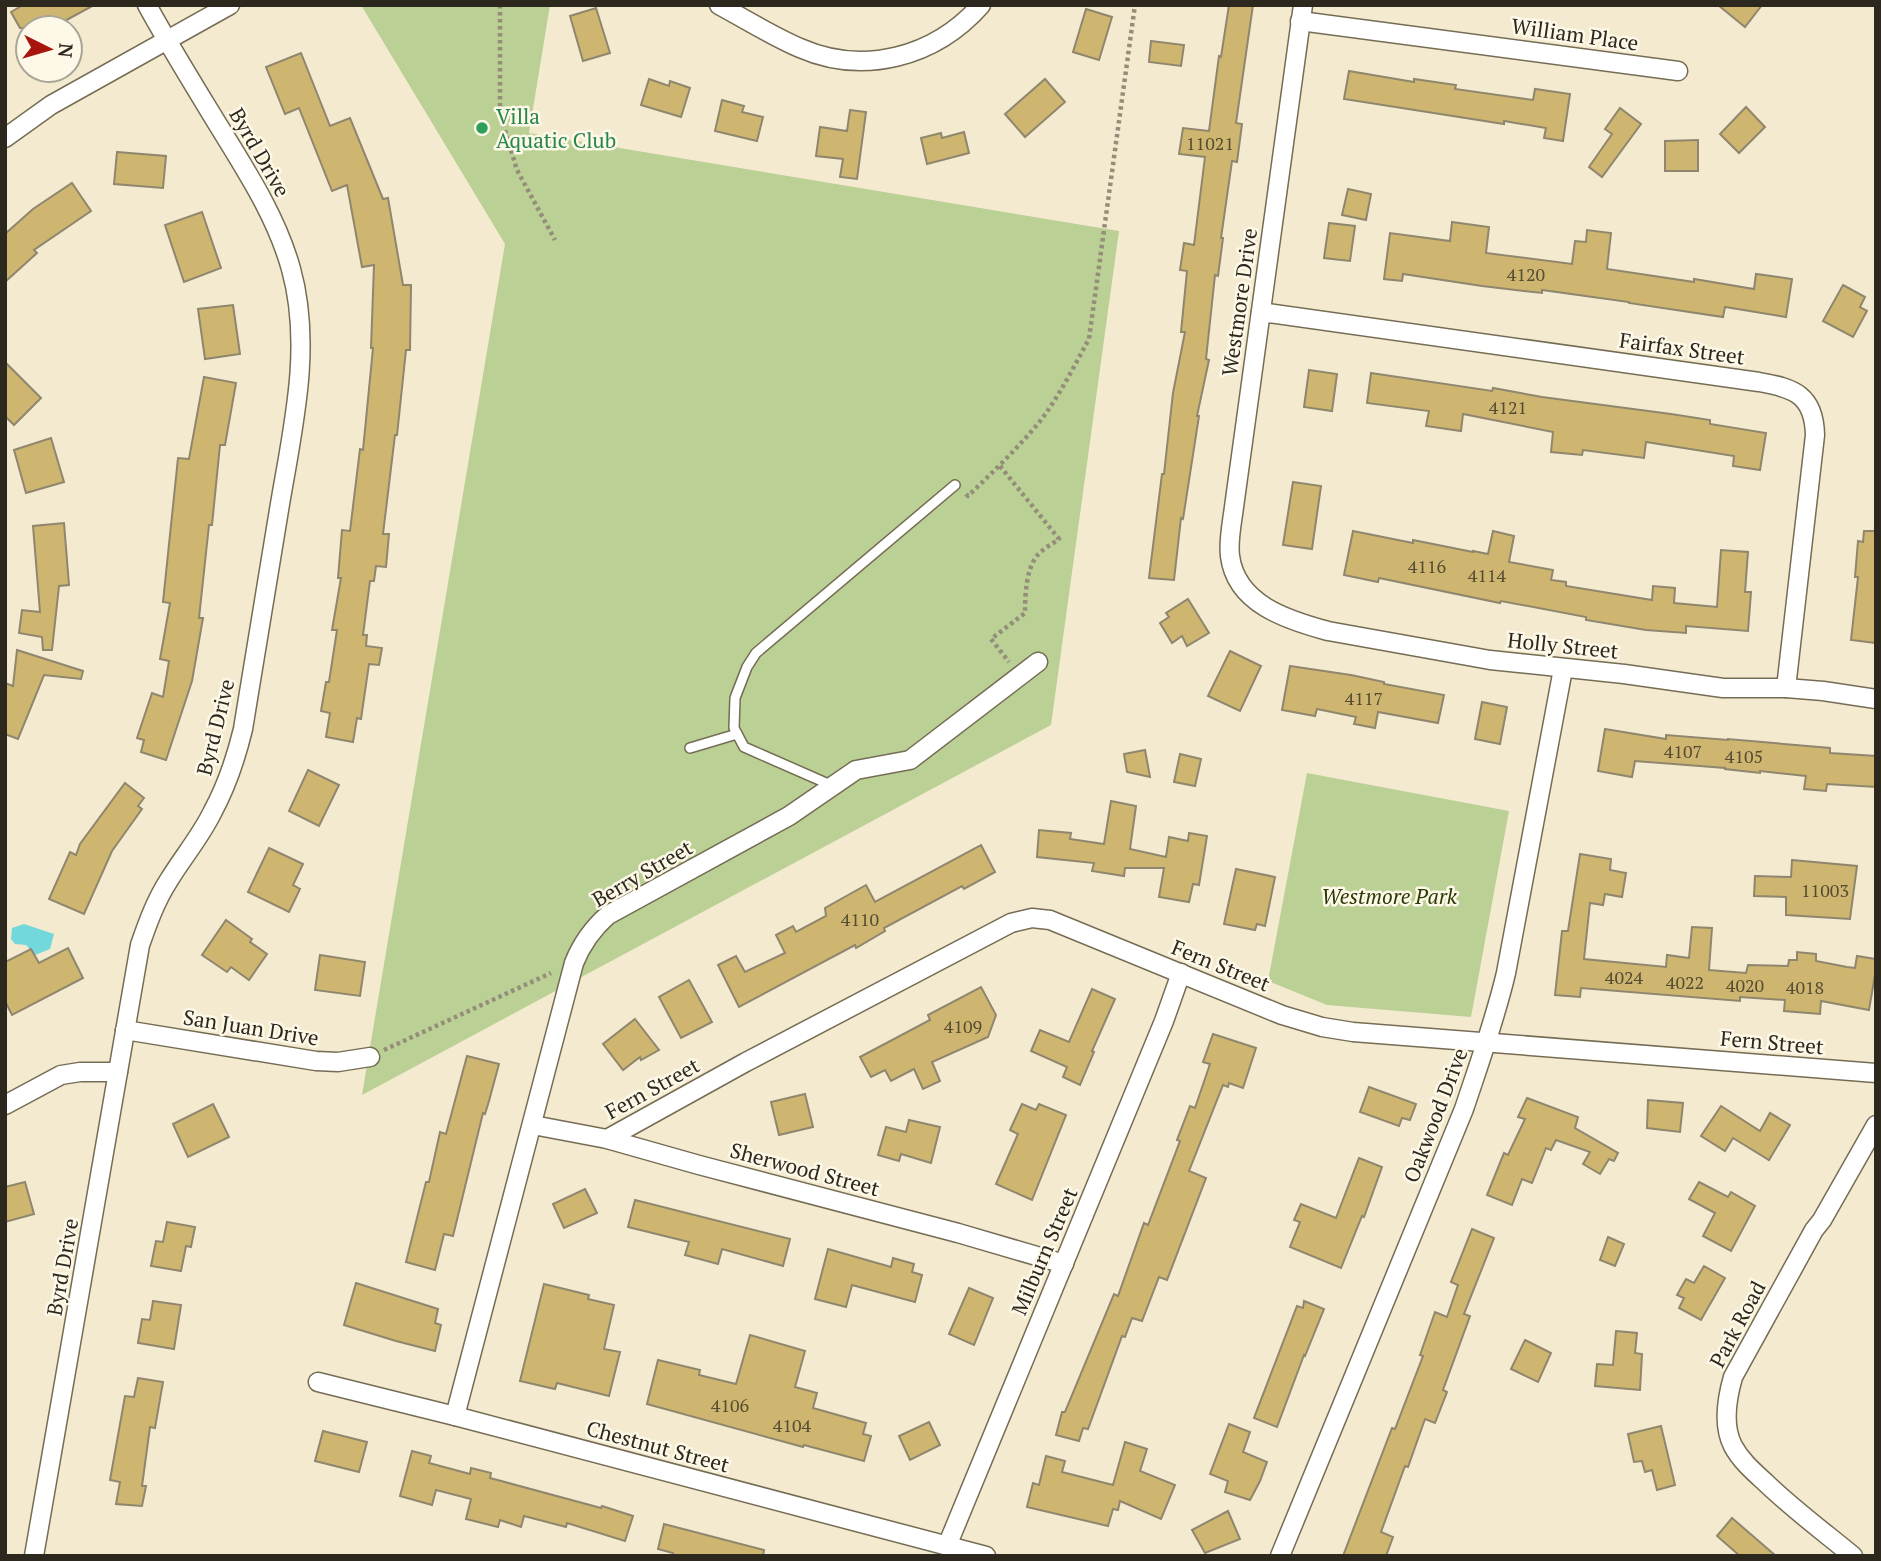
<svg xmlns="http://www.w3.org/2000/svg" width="1881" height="1561" viewBox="0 0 1881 1561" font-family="'PT Serif',serif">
  <rect width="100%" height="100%" fill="#f4eacf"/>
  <g fill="#bbd095">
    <polygon points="361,5 550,5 529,133 1119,231 1051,725 362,1095 505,244"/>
    <polygon points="1307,773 1509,811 1471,1017 1327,1005 1268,981"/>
  </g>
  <polygon fill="#73d8db" points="24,924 54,934 50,949 35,955 26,945 15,944 11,939 12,928"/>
  <g fill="#cfb670" stroke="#8f866e" stroke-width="2">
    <polygon points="23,5 94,5 52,28 20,28 11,12"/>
    <polygon points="1229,5 1253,5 1236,123 1242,124 1237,162 1232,161 1221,238 1223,238 1218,276 1215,275 1206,359 1209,360 1197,416 1199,416 1183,519 1181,518 1174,580 1149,578 1162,474 1164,474 1173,393 1185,332 1181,332 1187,271 1180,270 1184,243 1194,245 1205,157 1179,154 1183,128 1209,131 1219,56 1221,57"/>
    <polygon points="1718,5 1762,5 1745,27"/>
    <polygon points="596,8 610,53 583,61 570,16"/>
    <polygon points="1086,9 1112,17 1099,60 1073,52"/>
    <polygon points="1151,41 1184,45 1181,66 1149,62"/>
    <polygon points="301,53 330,126 350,118 383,199 388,198 403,285 411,285 410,350 406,350 397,435 395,435 383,534 389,534 386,567 376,566 374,581 370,581 363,635 367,635 366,646 382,648 379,665 369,664 361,719 357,718 353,742 326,737 330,713 321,711 326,682 329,682 337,630 332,630 341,578 338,578 342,530 350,531 360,449 363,450 373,348 371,348 374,265 362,267 347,185 332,191 299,108 285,114 266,67"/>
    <polygon points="1349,71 1414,82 1414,79 1456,85 1455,89 1533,100 1535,89 1570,94 1563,141 1544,138 1546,128 1504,121 1504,124 1344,99"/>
    <polygon points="649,79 669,86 670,81 690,88 681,117 641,105"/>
    <polygon points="1045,79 1065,102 1025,137 1005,114"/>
    <polygon points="722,100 744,106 742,112 763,117 757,141 715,131"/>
    <polygon points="1746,107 1765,127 1739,153 1720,134"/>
    <polygon points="1620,108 1641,124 1602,177 1589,167 1612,134 1605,129"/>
    <polygon points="850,110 866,112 857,179 840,177 843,159 816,156 820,127 847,131"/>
    <polygon points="964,132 969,153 927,164 921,138 941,133 942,138"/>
    <polygon points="1698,140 1698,171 1665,171 1665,141"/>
    <polygon points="117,152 166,156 163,188 114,184"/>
    <polygon points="72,183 91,211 34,250 37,253 5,282 5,234 33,209"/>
    <polygon points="1348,189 1371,194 1366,220 1342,215"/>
    <polygon points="202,212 221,268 184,282 165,225"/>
    <polygon points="1452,222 1489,227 1486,253 1572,264 1575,241 1586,242 1587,230 1611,233 1607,269 1694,282 1694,279 1754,289 1756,274 1792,279 1786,317 1725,307 1723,317 1629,303 1629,302 1542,290 1542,293 1482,286 1403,274 1402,281 1384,279 1390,233 1450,241"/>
    <polygon points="1329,223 1355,226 1350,261 1324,258"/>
    <polygon points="1843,285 1865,297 1860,307 1867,311 1853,337 1823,321"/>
    <polygon points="233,305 240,354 205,359 198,309"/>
    <polygon points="5,362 41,398 14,425 5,416"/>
    <polygon points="1309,370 1337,374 1332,411 1304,407"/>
    <polygon points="1371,373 1492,391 1493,388 1542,397 1671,414 1710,420 1710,424 1766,433 1760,470 1733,466 1734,456 1646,442 1644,458 1583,450 1582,455 1551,452 1553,432 1463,414 1461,431 1426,426 1429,411 1367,403"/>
    <polygon points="204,377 236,383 225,445 220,445 212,525 209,525 199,618 203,618 192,681 166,760 141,752 144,740 137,738 152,693 163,697 169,661 160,659 170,603 163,602 178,458 189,459"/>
    <polygon points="51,438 64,482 26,493 14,450"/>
    <polygon points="1293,482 1321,486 1312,549 1283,545"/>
    <polygon points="64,523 69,585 59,586 52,650 43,650 42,637 19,633 22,610 40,612 33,526"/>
    <polygon points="1353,531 1413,543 1413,540 1473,552 1473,551 1488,554 1493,531 1514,536 1509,562 1553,570 1551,580 1566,582 1566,586 1652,600 1653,586 1675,588 1674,603 1717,607 1721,550 1748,552 1745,592 1751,592 1748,631 1686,626 1686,633 1646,630 1586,620 1586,617 1501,601 1500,603 1379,578 1378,582 1344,575"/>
    <polygon points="1864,531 1876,531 1876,643 1851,640 1858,577 1855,577 1858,541 1863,542"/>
    <polygon points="1188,599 1209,633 1187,646 1182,636 1172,643 1160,623 1169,617 1166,613"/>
    <polygon points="17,650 83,671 81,679 44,675 18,739 5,734 5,683 13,686"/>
    <polygon points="1230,651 1261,666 1240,711 1208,696"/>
    <polygon points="1290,666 1351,675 1384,682 1384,684 1444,695 1438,723 1378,712 1375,728 1354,724 1356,717 1317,709 1315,716 1282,710"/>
    <polygon points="1482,702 1507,707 1500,744 1475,739"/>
    <polygon points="1605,729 1666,739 1666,735 1728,740 1728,739 1830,748 1830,753 1876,756 1876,787 1827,784 1826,791 1804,789 1806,776 1760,771 1760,773 1725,769 1725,768 1635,761 1632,777 1598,771"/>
    <polygon points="1145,750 1150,777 1127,772 1124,754"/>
    <polygon points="1180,754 1201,759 1195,786 1174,782"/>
    <polygon points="308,770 339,785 319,826 289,811"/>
    <polygon points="125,783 144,798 138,806 142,809 112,851 84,914 49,899 70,852 76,855 80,844"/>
    <polygon points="1111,801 1136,806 1130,849 1166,857 1169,837 1188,841 1189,833 1207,836 1199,885 1193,884 1189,902 1159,897 1164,868 1125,868 1124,876 1092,871 1094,863 1037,857 1039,830 1071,833 1070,839 1104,844"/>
    <polygon points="981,845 995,872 964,889 962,886 884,928 885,931 856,948 855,945 739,1007 718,965 736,956 745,972 785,953 776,935 793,926 796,932 826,916 825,908 866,885 875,902"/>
    <polygon points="269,848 303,864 293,885 300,889 289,912 248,892"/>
    <polygon points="1580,854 1611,859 1610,870 1626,873 1622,897 1605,894 1603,905 1590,903 1584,959 1666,967 1667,955 1689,958 1692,927 1712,928 1709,970 1746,973 1748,965 1788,966 1789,960 1797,960 1797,952 1816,954 1816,961 1847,967 1855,968 1857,956 1876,959 1876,969 1869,1010 1821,1001 1820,1014 1784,1011 1785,1000 1740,997 1740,1001 1581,988 1580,997 1555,995 1562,931 1568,931"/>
    <polygon points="1792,860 1857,866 1850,919 1786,915 1786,897 1754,896 1755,876 1791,877"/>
    <polygon points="1236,869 1275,877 1265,926 1257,924 1255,930 1224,924"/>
    <polygon points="226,920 252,939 250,942 267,954 249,980 231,967 227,972 202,955"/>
    <polygon points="68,948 83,978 12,1015 5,1001 5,962 31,949 39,963"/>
    <polygon points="320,955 365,962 360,996 315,990"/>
    <polygon points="689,980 712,1022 681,1038 659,997"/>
    <polygon points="981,987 996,1015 988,1037 932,1062 940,1081 923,1089 914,1069 891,1081 885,1070 871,1077 860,1057 930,1020 928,1015"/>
    <polygon points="1092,989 1115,999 1092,1051 1094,1052 1080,1085 1063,1077 1067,1067 1031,1051 1040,1030 1069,1042"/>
    <polygon points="635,1019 659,1050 641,1060 640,1057 623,1070 603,1044"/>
    <polygon points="1213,1034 1256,1048 1243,1088 1229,1083 1228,1087 1223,1085 1189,1171 1206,1178 1167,1280 1159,1277 1142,1321 1132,1318 1125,1337 1122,1336 1088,1429 1083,1428 1079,1441 1056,1435 1062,1412 1065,1412 1114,1294 1118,1296 1144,1223 1148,1225 1180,1141 1177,1140 1190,1106 1195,1108 1210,1064 1203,1062"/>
    <polygon points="467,1056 499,1064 489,1101 485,1114 483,1113 453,1236 444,1234 435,1270 406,1262 426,1182 429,1182 440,1132 446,1134"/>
    <polygon points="1369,1087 1416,1104 1410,1120 1402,1118 1399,1126 1360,1112"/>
    <polygon points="805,1094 813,1127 779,1135 771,1102"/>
    <polygon points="1527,1098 1578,1117 1575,1128 1618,1153 1614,1161 1609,1159 1600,1174 1583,1164 1590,1152 1556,1140 1551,1150 1546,1148 1532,1183 1522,1179 1512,1205 1487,1195 1504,1153 1508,1155 1525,1119 1518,1117"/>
    <polygon points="1648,1100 1683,1103 1680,1132 1647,1128"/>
    <polygon points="213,1104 229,1137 188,1157 173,1124"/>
    <polygon points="1022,1104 1036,1110 1039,1104 1066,1115 1032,1200 996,1184 1018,1134 1010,1130"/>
    <polygon points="1721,1106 1760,1131 1770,1113 1790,1125 1769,1160 1733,1138 1725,1151 1701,1136"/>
    <polygon points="909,1120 940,1127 931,1163 901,1154 899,1161 878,1155 886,1127 906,1132"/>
    <polygon points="1359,1158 1382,1167 1364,1217 1362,1216 1341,1268 1290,1247 1300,1222 1294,1220 1301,1204 1336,1218"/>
    <polygon points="25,1182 34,1214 5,1222 5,1187"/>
    <polygon points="1699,1182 1728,1197 1731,1192 1755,1206 1731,1251 1703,1236 1715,1213 1689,1199"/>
    <polygon points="585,1189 597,1213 564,1228 553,1204"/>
    <polygon points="635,1200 790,1239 783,1266 722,1249 718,1264 685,1255 689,1242 628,1227"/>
    <polygon points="167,1222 195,1227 191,1247 186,1246 181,1271 151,1266 156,1241 163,1242"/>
    <polygon points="1472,1229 1494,1238 1464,1314 1470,1316 1443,1390 1447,1392 1435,1423 1425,1419 1408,1467 1405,1466 1381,1532 1393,1537 1386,1556 1343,1556 1392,1428 1395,1429 1423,1356 1420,1355 1435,1312 1447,1317 1458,1285 1451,1282"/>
    <polygon points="1608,1237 1624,1244 1615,1266 1600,1260"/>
    <polygon points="828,1249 891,1267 893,1258 914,1264 912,1272 922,1275 915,1302 852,1285 846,1307 815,1299"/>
    <polygon points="1704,1266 1725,1278 1701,1320 1679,1308 1684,1298 1677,1295 1686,1279 1694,1283"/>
    <polygon points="356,1283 438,1309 435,1323 441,1325 435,1351 396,1341 344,1325"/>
    <polygon points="544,1284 589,1295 588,1299 614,1305 604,1349 620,1352 609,1396 557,1383 555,1389 520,1381"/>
    <polygon points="969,1288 993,1298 974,1345 949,1334"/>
    <polygon points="153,1301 181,1305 174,1349 138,1343 142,1319 150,1320"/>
    <polygon points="1304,1301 1324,1309 1305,1356 1304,1355 1277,1427 1254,1418 1297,1306 1303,1308"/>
    <polygon points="1616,1331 1637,1333 1635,1353 1642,1354 1640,1390 1595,1386 1597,1364 1613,1365"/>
    <polygon points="750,1335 805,1351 795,1387 817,1393 813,1408 866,1423 863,1434 871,1436 864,1461 804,1445 803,1447 647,1404 658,1360 700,1370 699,1375 736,1384"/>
    <polygon points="1525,1340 1551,1353 1538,1382 1511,1369"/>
    <polygon points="138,1378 163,1382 155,1428 150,1427 142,1486 146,1486 142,1506 116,1504 120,1482 110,1480 125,1396 134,1397"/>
    <polygon points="929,1422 940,1445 910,1460 899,1436"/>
    <polygon points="1229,1424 1250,1432 1243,1452 1267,1462 1260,1481 1250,1500 1225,1492 1228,1481 1210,1474"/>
    <polygon points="1661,1426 1675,1485 1657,1490 1652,1470 1645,1472 1642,1461 1634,1462 1628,1434"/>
    <polygon points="323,1431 367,1442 359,1472 315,1461"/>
    <polygon points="1125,1442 1147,1449 1140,1471 1175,1485 1161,1519 1120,1501 1118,1510 1113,1509 1108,1526 1027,1507 1033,1483 1039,1485 1046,1456 1065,1461 1062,1472 1113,1485"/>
    <polygon points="412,1451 431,1456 429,1463 470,1474 471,1468 491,1473 490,1478 601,1508 602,1506 633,1516 625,1541 567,1523 566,1527 524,1516 521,1527 500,1520 498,1527 466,1519 471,1499 436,1490 432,1505 400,1496"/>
    <polygon points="1228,1511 1240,1539 1205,1553 1192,1530"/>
    <polygon points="1732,1518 1776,1556 1740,1556 1717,1536"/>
    <polygon points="664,1524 764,1550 763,1556 673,1556 673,1553 658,1549"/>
  </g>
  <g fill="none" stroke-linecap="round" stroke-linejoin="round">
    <defs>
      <g id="lane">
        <polyline points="690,748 737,734"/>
        <polyline points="833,786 744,747 734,728 735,698 747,667 756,653 955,485"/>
      </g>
      <g id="street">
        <path d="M 719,5 C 745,19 772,36 800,48 C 864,76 935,57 981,5"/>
        <path d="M 1303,5 L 1234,507 C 1232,523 1228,541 1230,556 C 1236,604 1287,620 1328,631 L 1490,660 L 1624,674 L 1723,688 L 1786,688 L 1823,691 L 1876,699"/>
        <polyline points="1300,21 1678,71"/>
        <polyline points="5,138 51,105 230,5"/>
        <path d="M 1261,312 L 1759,382 C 1794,388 1814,395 1815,435 L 1786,688"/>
        <polyline points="125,1030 316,1061 338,1062 370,1057"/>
        <polyline points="5,1105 61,1075 80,1072 118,1072"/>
        <polyline points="533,1125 607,1139 699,1165 958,1233 1064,1264"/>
        <polyline points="607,1139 746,1062 1011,923 1032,918 1050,920 1282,1015 1322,1027 1353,1032 1876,1073"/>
        <polyline points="318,1382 455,1416 986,1556"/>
        <path d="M 455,1416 L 574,963 C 582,943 592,929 608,915 L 789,816 L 856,770 L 910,760 L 1038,662"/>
        <polyline points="947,1546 1164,1021 1181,973"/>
        <path d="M 34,1556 L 140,945 C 148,922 156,900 169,880 C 183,857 201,836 213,811 C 227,785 236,758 243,729 C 255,656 267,583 279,510 C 292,431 313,348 291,269 C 277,218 247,172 220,128 C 195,87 170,47 147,5"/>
        <path d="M 1280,1556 L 1464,1109 C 1479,1064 1495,1020 1506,973 L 1563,669"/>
        <path d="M 1853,1556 C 1824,1532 1793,1509 1766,1483 C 1754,1472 1741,1461 1733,1446 C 1722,1425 1727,1398 1733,1377 L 1814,1230 L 1822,1220 L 1876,1125"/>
      </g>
    </defs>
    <use href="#lane" stroke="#756c54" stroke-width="12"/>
    <use href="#street" stroke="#756c54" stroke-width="21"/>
    <g stroke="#948d7a" stroke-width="4.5" stroke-dasharray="3.5 3.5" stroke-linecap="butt">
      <polyline points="500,5 500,114 517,170 555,240"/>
      <path d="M 1000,466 L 1059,539 C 1052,544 1041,550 1036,557 C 1026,571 1025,596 1025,613 L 991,639 L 1009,662"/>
      <path d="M 966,494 L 968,496 C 993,472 1019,447 1041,420 C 1060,395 1074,366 1089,339 L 1135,5"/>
      <polyline points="384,1050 551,973"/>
    </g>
    <use href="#lane" stroke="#fff" stroke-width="9"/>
    <use href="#street" stroke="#fff" stroke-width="18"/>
  </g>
  <circle fill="#2e9e5b" stroke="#fdf8e7" stroke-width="2.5" cx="482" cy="128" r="7"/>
  <g text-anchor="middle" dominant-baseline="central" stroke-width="5" stroke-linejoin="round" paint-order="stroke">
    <g font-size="18" fill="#554c32">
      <text x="1210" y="143">11021</text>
      <text x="1526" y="274">4120</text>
      <text x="1508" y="407">4121</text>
      <text x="1427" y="566">4116</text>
      <text x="1487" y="575">4114</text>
      <text x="1364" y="698">4117</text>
      <text x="1683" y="751">4107</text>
      <text x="1744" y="756">4105</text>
      <text x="1825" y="890">11003</text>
      <text x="860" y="919">4110</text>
      <text x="1624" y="977">4024</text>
      <text x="1685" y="982">4022</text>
      <text x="1745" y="985">4020</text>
      <text x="1805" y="987">4018</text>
      <text x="963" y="1026">4109</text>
      <text x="730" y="1405">4106</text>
      <text x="792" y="1425">4104</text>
    </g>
    <g font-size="21" fill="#2c281e" stroke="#fdf8e7">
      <text transform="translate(1575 34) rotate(8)">William Place</text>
      <text transform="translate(260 152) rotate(60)">Byrd Drive</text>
      <text transform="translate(1239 302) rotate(-82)">Westmore Drive</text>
      <text transform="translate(1682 348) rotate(8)">Fairfax Street</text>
      <text transform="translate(1563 645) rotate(6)">Holly Street</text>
      <text transform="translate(215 727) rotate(-76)">Byrd Drive</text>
      <text transform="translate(642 873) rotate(-30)">Berry Street</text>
      <text transform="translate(1221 965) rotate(22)">Fern Street</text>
      <text transform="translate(251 1027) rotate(9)">San Juan Drive</text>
      <text transform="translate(1772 1042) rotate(5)">Fern Street</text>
      <text transform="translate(652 1088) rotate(-29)">Fern Street</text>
      <text transform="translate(1435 1115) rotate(-69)">Oakwood Drive</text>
      <text transform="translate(805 1169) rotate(15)">Sherwood Street</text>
      <text transform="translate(1044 1251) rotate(-67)">Milburn Street</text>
      <text transform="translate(62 1267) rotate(-80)">Byrd Drive</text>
      <text transform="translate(1737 1324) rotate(-62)">Park Road</text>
      <text transform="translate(658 1446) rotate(15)">Chestnut Street</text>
    </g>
    <g font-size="21" fill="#27864d" stroke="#fdf8e7" text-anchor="start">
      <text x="496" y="116">Villa<tspan x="496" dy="24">Aquatic Club</tspan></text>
    </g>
    <g font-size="21" font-style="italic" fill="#2c3a06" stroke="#fdf8e7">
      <text x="1389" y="896">Westmore Park</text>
    </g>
  </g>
  <rect width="1881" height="1561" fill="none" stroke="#2c281e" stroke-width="14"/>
  <g transform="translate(49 49) rotate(95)"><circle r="33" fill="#fdf8e7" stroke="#a9a597" stroke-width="2"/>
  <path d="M0-5L12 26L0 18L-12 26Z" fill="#a8150d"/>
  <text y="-10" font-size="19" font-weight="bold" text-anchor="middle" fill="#2c281e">N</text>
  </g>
</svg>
